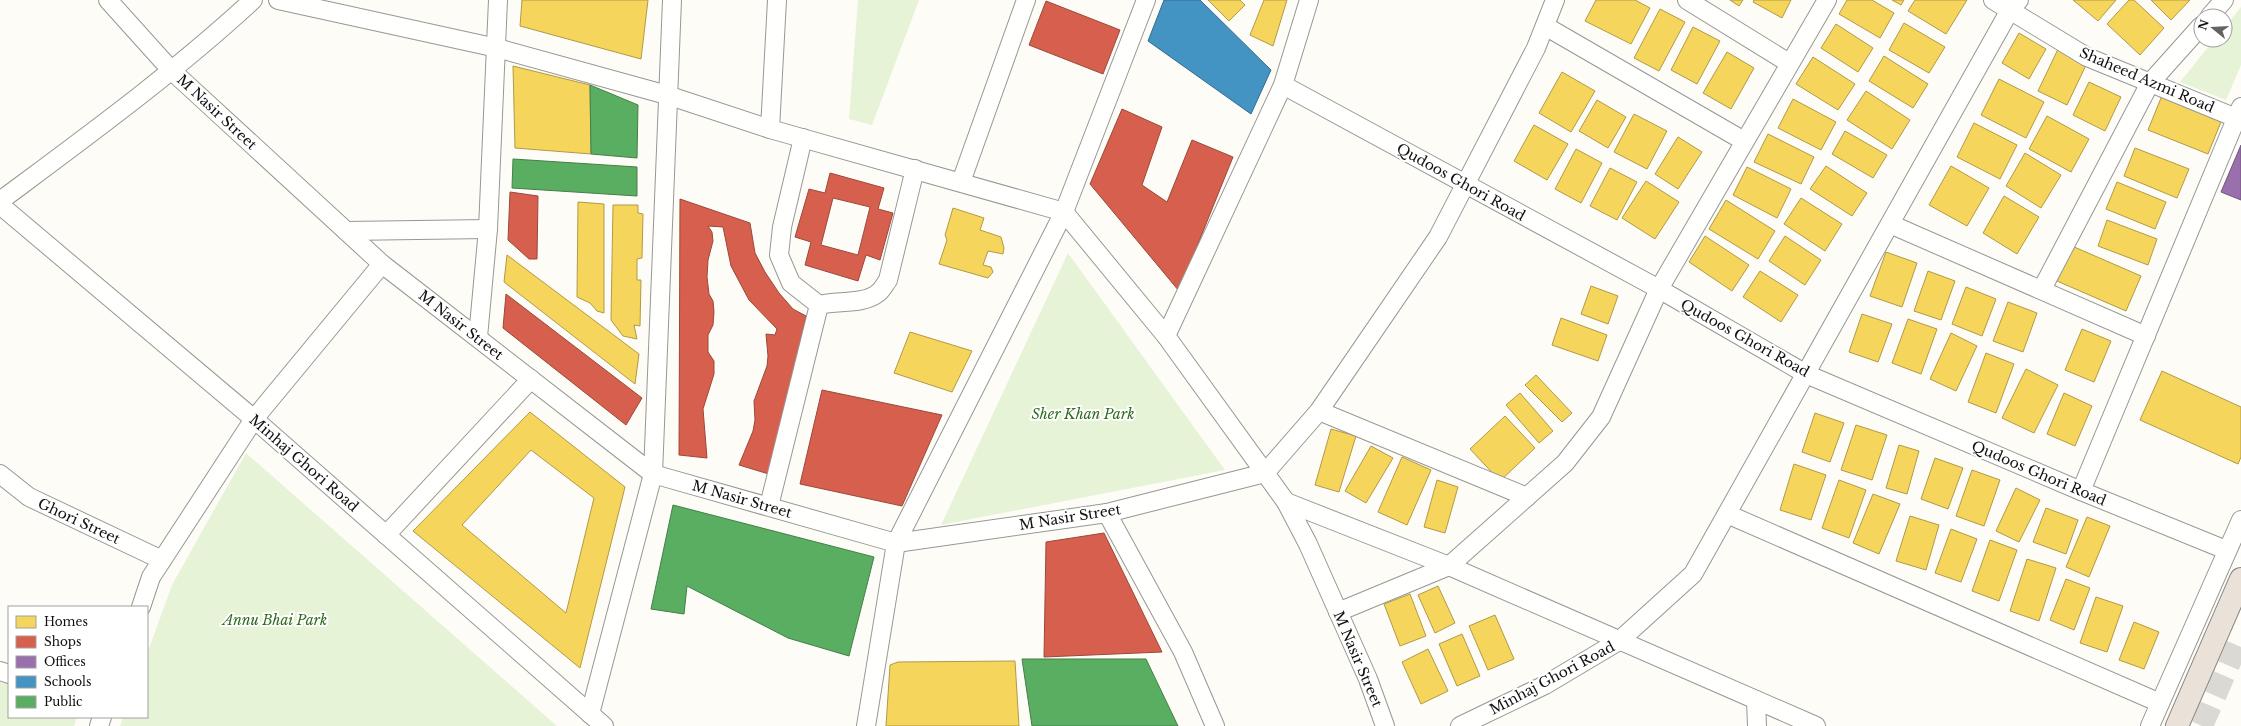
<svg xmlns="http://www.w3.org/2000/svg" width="2241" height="726" viewBox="0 0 2241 726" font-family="'Libre Baskerville',serif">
  <rect width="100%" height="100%" fill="#fdfcf7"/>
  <g fill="#e7f3d7">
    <polygon points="858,0 919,0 872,125 849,119"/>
    <polygon points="2241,7 2241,65 2226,100 2180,82 2214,40 2225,40 2225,27"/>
    <polygon points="1068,253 1225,470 941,525"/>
    <polygon points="246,453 557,726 120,726 123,717 147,717 147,654 172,585"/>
    <polygon points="0,682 9,685 9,717 77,717 74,726 0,726"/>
  </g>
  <g fill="#f6d55c" stroke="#b19a46" fill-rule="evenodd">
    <polygon points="522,0 648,0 641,59 520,26"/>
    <polygon points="1208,0 1240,0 1245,5 1229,21"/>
    <polygon points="1264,0 1287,0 1273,46 1250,35"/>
    <polygon points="1596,0 1635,0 1650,8 1631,44 1585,21"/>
    <polygon points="1730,0 1743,0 1739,6"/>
    <polygon points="1754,0 1791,0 1782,18 1753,2"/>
    <polygon points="1847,0 1872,0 1894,13 1880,38 1839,14"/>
    <polygon points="1892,0 1904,0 1901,5"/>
    <polygon points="1915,0 1967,0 1946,34 1908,11"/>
    <polygon points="2073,0 2116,0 2098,21"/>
    <polygon points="2129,0 2134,0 2164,28 2140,55 2107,24"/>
    <polygon points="2151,0 2190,0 2171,20"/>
    <polygon points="1660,9 1685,22 1659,71 1634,58"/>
    <polygon points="1904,23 1945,47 1929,73 1889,50"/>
    <polygon points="1836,24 1873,48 1858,72 1821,48"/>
    <polygon points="1693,27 1720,41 1697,84 1671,70"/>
    <polygon points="2019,33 2046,49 2029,79 2002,63"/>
    <polygon points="2059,47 2088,61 2067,105 2038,91"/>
    <polygon points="1727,52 1754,68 1731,109 1703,93"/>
    <polygon points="1884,56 1928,84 1913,108 1869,81"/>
    <polygon points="1813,57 1855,84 1838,110 1796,84"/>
    <polygon points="513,66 590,85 591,154 515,148"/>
    <polygon points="1562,72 1595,91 1571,132 1539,113"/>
    <polygon points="1999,79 2044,102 2026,138 1981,115"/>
    <polygon points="2089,82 2121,97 2105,131 2073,115"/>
    <polygon points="1866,91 1910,120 1892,149 1847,120"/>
    <polygon points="2163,93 2223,117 2208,154 2148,130"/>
    <polygon points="1793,99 1836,122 1821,150 1778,128"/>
    <polygon points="1597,100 1626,117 1608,148 1579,131"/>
    <polygon points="1634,114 1667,131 1647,169 1614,152"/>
    <polygon points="2047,116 2089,139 2071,172 2029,149"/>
    <polygon points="1974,123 2017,145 2000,179 1957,157"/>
    <polygon points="1534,125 1568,144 1547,180 1514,161"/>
    <polygon points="1845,131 1887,155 1873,178 1832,154"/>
    <polygon points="1768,134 1814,157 1801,184 1754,162"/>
    <polygon points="1678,137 1702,152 1678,189 1655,174"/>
    <polygon points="2135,148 2189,169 2177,198 2124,176"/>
    <polygon points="1576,149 1602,163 1581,203 1555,189"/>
    <polygon points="2025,153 2061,175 2041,208 2006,186"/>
    <polygon points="1826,166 1867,193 1852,216 1810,189"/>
    <polygon points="1951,166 1989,188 1967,226 1929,205"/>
    <polygon points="1747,167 1791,189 1777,218 1733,195"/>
    <polygon points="1610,168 1637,182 1617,220 1590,206"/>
    <polygon points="1646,181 1679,202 1655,239 1622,218"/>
    <polygon points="2117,182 2166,202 2155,229 2106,209"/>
    <polygon points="2004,196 2039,217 2017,254 1983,233"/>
    <polygon points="1801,198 1842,224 1825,251 1784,224"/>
    <polygon points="1726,200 1775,231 1758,259 1709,229"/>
    <polygon points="578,202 604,204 604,313 597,311 590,303 577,297"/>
    <polygon points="613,205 638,205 638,213 643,214 642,258 637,259 637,280 641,280 640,326 634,325 637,339 623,336 611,320"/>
    <polygon points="953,208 984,218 980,230 1001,237 1004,248 1003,254 988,251 983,265 991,267 993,272 988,278 939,264 947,240 945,235"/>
    <polygon points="2107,220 2157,239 2148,265 2098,246"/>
    <polygon points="1705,236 1749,265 1732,291 1689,262"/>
    <polygon points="1785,236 1821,260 1805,285 1769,261"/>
    <polygon points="2072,246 2141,276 2126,311 2057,281"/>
    <polygon points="1886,252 1917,263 1902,307 1870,296"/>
    <polygon points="507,255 639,354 635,384 504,282"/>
    <polygon points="1760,271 1798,295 1781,322 1743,297"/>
    <polygon points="1928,271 1955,281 1941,320 1914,311"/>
    <polygon points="1591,286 1618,296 1608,324 1581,314"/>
    <polygon points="1966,287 1996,299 1982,336 1952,324"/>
    <polygon points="2008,302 2037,313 2023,352 1993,341"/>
    <polygon points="1862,314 1892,324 1878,362 1849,352"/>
    <polygon points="1561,318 1607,335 1598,361 1552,345"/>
    <polygon points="1908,319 1937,329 1921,374 1892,363"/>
    <polygon points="2082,329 2111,341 2094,382 2065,370"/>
    <polygon points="910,332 972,351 952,392 894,373"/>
    <polygon points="1951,333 1977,346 1956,391 1930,379"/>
    <polygon points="1986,353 2014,364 1996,413 1968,402"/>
    <polygon points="2026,369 2058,385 2034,433 2002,418"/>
    <polygon points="2162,371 2241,407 2241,457 2238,464 2140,420"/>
    <polygon points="1536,375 1572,413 1562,422 1525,385"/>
    <polygon points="1520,393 1553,431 1539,443 1506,405"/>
    <polygon points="2064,393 2092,406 2075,446 2047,434"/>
    <path d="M 530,412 L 625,487 L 580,668 L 413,531 ZM 531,450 L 594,498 L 566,613 L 462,525 Z"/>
    <polygon points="1815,413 1844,423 1830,462 1802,452"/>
    <polygon points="1505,416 1535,448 1500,481 1470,449"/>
    <polygon points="1856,425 1887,435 1872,480 1841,470"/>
    <polygon points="1331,429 1356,436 1339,492 1315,485"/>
    <polygon points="1899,445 1919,451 1907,494 1886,488"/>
    <polygon points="1371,446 1393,458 1366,503 1345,491"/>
    <polygon points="1402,457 1431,470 1407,525 1378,512"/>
    <polygon points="1935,458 1963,468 1948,509 1921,499"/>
    <polygon points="1794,464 1826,475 1811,520 1780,510"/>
    <polygon points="1972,470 2000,480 1984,526 1956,516"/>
    <polygon points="1437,480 1458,487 1445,533 1424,527"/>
    <polygon points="1839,480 1866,490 1849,538 1822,528"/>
    <polygon points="2016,488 2040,500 2019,542 1996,531"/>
    <polygon points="1873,494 1900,504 1879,554 1853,543"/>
    <polygon points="2046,508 2078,520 2066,554 2033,542"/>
    <polygon points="1910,516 1939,525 1926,570 1896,561"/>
    <polygon points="2087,517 2110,526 2089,577 2066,567"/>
    <polygon points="1951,529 1977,539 1961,582 1935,573"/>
    <polygon points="1990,540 2017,550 1999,601 1972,591"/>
    <polygon points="2027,559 2056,568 2039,621 2010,611"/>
    <polygon points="2066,579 2090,588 2074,630 2050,620"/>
    <polygon points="1438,586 1455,623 1435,633 1418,595"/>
    <polygon points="1410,594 1426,636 1400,646 1384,604"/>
    <polygon points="2096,597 2123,606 2107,652 2080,643"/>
    <polygon points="1495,615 1514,659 1488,670 1469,626"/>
    <polygon points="2134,622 2159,632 2144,669 2119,660"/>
    <polygon points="1462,634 1480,676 1457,686 1439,644"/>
    <polygon points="1428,649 1448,691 1421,704 1402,662"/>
    <polygon points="1015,661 1019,726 886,726 890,665 898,662"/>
  </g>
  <g fill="#d6604d" stroke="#9b483b" fill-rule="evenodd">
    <polygon points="1046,1 1120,30 1103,74 1029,45"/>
    <polygon points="1122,109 1162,127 1142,185 1167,202 1192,140 1233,157 1179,291 1090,184"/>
    <path d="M 830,173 L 884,188 L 878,209 L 893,213 L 880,260 L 866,255 L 858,281 L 805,265 L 811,242 L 795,237 L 809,189 L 825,193 ZM 833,198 L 870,207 L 858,255 L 821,245 Z"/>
    <polygon points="510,192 538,196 537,259 529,259 508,240"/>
    <polygon points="680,199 750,223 755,253 765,272 779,293 793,309 806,316 772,475 739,465 753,431 755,420 754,401 767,366 768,356 766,334 775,335 777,329 749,300 731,266 723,227 708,226 712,232 713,241 708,260 707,277 709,294 713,301 714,312 713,325 708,335 708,352 714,361 714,374 703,409 707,458 679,455"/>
    <polygon points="506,294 642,398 626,425 503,328"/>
    <polygon points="822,390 942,415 902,506 800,484"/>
    <polygon points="1104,533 1162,652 1044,657 1046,542"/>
  </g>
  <polygon fill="#9970ab" stroke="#70547d" points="2241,145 2241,200 2221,192"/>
  <polygon fill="#4393c3" stroke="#346c8e" points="1164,0 1200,0 1271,70 1251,114 1148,41"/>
  <g fill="#5aae61" stroke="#447f49">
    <polygon points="590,85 638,105 637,158 591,154"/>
    <polygon points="513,159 637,167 637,196 512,188"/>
    <polygon points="673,505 874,557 849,656 788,638 687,586 684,614 651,609"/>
    <polygon points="1022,659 1146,659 1178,726 1032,726"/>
  </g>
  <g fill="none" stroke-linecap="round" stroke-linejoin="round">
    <polyline stroke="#dad9d4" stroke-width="22" stroke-dasharray="22 11" stroke-linecap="butt" points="2202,726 2241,637"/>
    <defs>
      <g id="street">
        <polyline points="108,0 171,70 382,264 653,474 896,543 1107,513 1265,473"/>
        <polyline points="278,0 497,48 667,95 770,129 1064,212 1166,336 1286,502 1308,544 1368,679 1385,726"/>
        <polyline points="1687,0 1789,63"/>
        <polyline points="1993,0 2087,57 2241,120"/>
        <polyline points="2210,16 2224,0"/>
        <polyline points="1545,26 1744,141"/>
        <polyline points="1283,85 1659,289 1806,374 2081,491 2226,550"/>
        <polyline points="770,129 777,0"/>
        <polyline points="803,138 782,227 779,255 791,283 819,305"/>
        <polyline points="961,182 1026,0"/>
        <path d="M 0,201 C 86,137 174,73 253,0"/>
        <polyline points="0,205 254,419 604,726"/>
        <polyline points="1890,224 2146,336"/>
        <polyline points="346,231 488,229"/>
        <polyline points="2042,289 2150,83 2201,26"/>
        <polyline points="1166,336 1283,85 1309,0"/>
        <polyline points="478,337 488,229 498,0"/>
        <polyline points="1319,411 1527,497"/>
        <polyline points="1265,473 1319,411 1438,237 1536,48 1555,0"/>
        <polyline points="0,474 29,497 162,560"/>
        <polyline points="2081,491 2241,107"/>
        <polyline points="1286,502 1449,566 1816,726"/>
        <path d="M 769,506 L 819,305 C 837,300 863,305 878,293 C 882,290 885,284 888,280 L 915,169"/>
        <polyline points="1107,513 1183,652 1215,726"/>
        <polyline points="1727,514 2160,703"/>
        <polyline points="386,535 531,379"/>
        <polyline points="141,607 151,577 254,419 382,264"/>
        <polyline points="1338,612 1449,566 1565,463 1601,417 1659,289 1827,0"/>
        <polyline points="0,671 9,674"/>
        <polyline points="1756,700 1757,726"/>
        <polyline points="590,714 653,474 672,0"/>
        <polyline points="99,726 102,717"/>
        <polyline points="866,726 896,543 1064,212 1146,0"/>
        <polyline points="1460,726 1545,685 1619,641 1693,574 2010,10 2019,0"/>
        <polyline points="2150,726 2241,520"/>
      </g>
      <polyline id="highway" points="2177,726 2241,579"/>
    </defs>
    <use href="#street" stroke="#979795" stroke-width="20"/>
    <use href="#highway" stroke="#858482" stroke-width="24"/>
    <use href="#street" stroke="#fffffe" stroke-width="18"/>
    <use href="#highway" stroke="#eae1d8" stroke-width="22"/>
  </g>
  <g text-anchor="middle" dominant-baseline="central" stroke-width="4" stroke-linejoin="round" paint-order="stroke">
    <g font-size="14" fill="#111" stroke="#fff">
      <text transform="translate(2147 80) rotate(23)">Shaheed Azmi Road</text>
      <text transform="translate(217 112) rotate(43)">M Nasir Street</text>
      <text transform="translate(1461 182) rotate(29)">Qudoos Ghori Road</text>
      <text transform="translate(461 325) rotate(38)">M Nasir Street</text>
      <text transform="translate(1745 338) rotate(29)">Qudoos Ghori Road</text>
      <text transform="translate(304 463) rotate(41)">Minhaj Ghori Road</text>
      <text transform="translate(2039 473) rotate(23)">Qudoos Ghori Road</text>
      <text transform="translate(742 499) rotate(16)">M Nasir Street</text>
      <text transform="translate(1070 517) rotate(-9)">M Nasir Street</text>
      <text transform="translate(79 521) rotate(25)">Ghori Street</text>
      <text transform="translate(1358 659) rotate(67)">M Nasir Street</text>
      <text transform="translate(1552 678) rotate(-28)">Minhaj Ghori Road</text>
    </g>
    <g font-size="14" font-style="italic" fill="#2f6b1f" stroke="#fff">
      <text x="1083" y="414">Sher Khan Park</text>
      <text x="275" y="620">Annu Bhai Park</text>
    </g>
  </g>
  <rect x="8" y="606" width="140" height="112" fill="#ffffff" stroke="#a0a0a0"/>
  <rect x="16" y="616" width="20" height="12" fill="#f6d55c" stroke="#a0a0a0"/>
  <text x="44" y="626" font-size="12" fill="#111111">Homes</text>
  <rect x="16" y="636" width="20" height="12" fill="#d6604d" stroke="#a0a0a0"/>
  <text x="44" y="646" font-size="12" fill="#111111">Shops</text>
  <rect x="16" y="656" width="20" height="12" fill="#9970ab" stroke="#a0a0a0"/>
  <text x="44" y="666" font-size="12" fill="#111111">Offices</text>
  <rect x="16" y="676" width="20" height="12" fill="#4393c3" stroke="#a0a0a0"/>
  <text x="44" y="686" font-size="12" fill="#111111">Schools</text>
  <rect x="16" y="696" width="20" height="12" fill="#5aae61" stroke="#a0a0a0"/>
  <text x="44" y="706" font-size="12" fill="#111111">Public</text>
  <g transform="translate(2213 28) rotate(288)"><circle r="19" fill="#ffffff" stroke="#a0a0a0"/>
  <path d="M0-3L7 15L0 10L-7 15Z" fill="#646362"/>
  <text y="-6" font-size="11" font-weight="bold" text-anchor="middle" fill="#111111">N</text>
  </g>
</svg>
